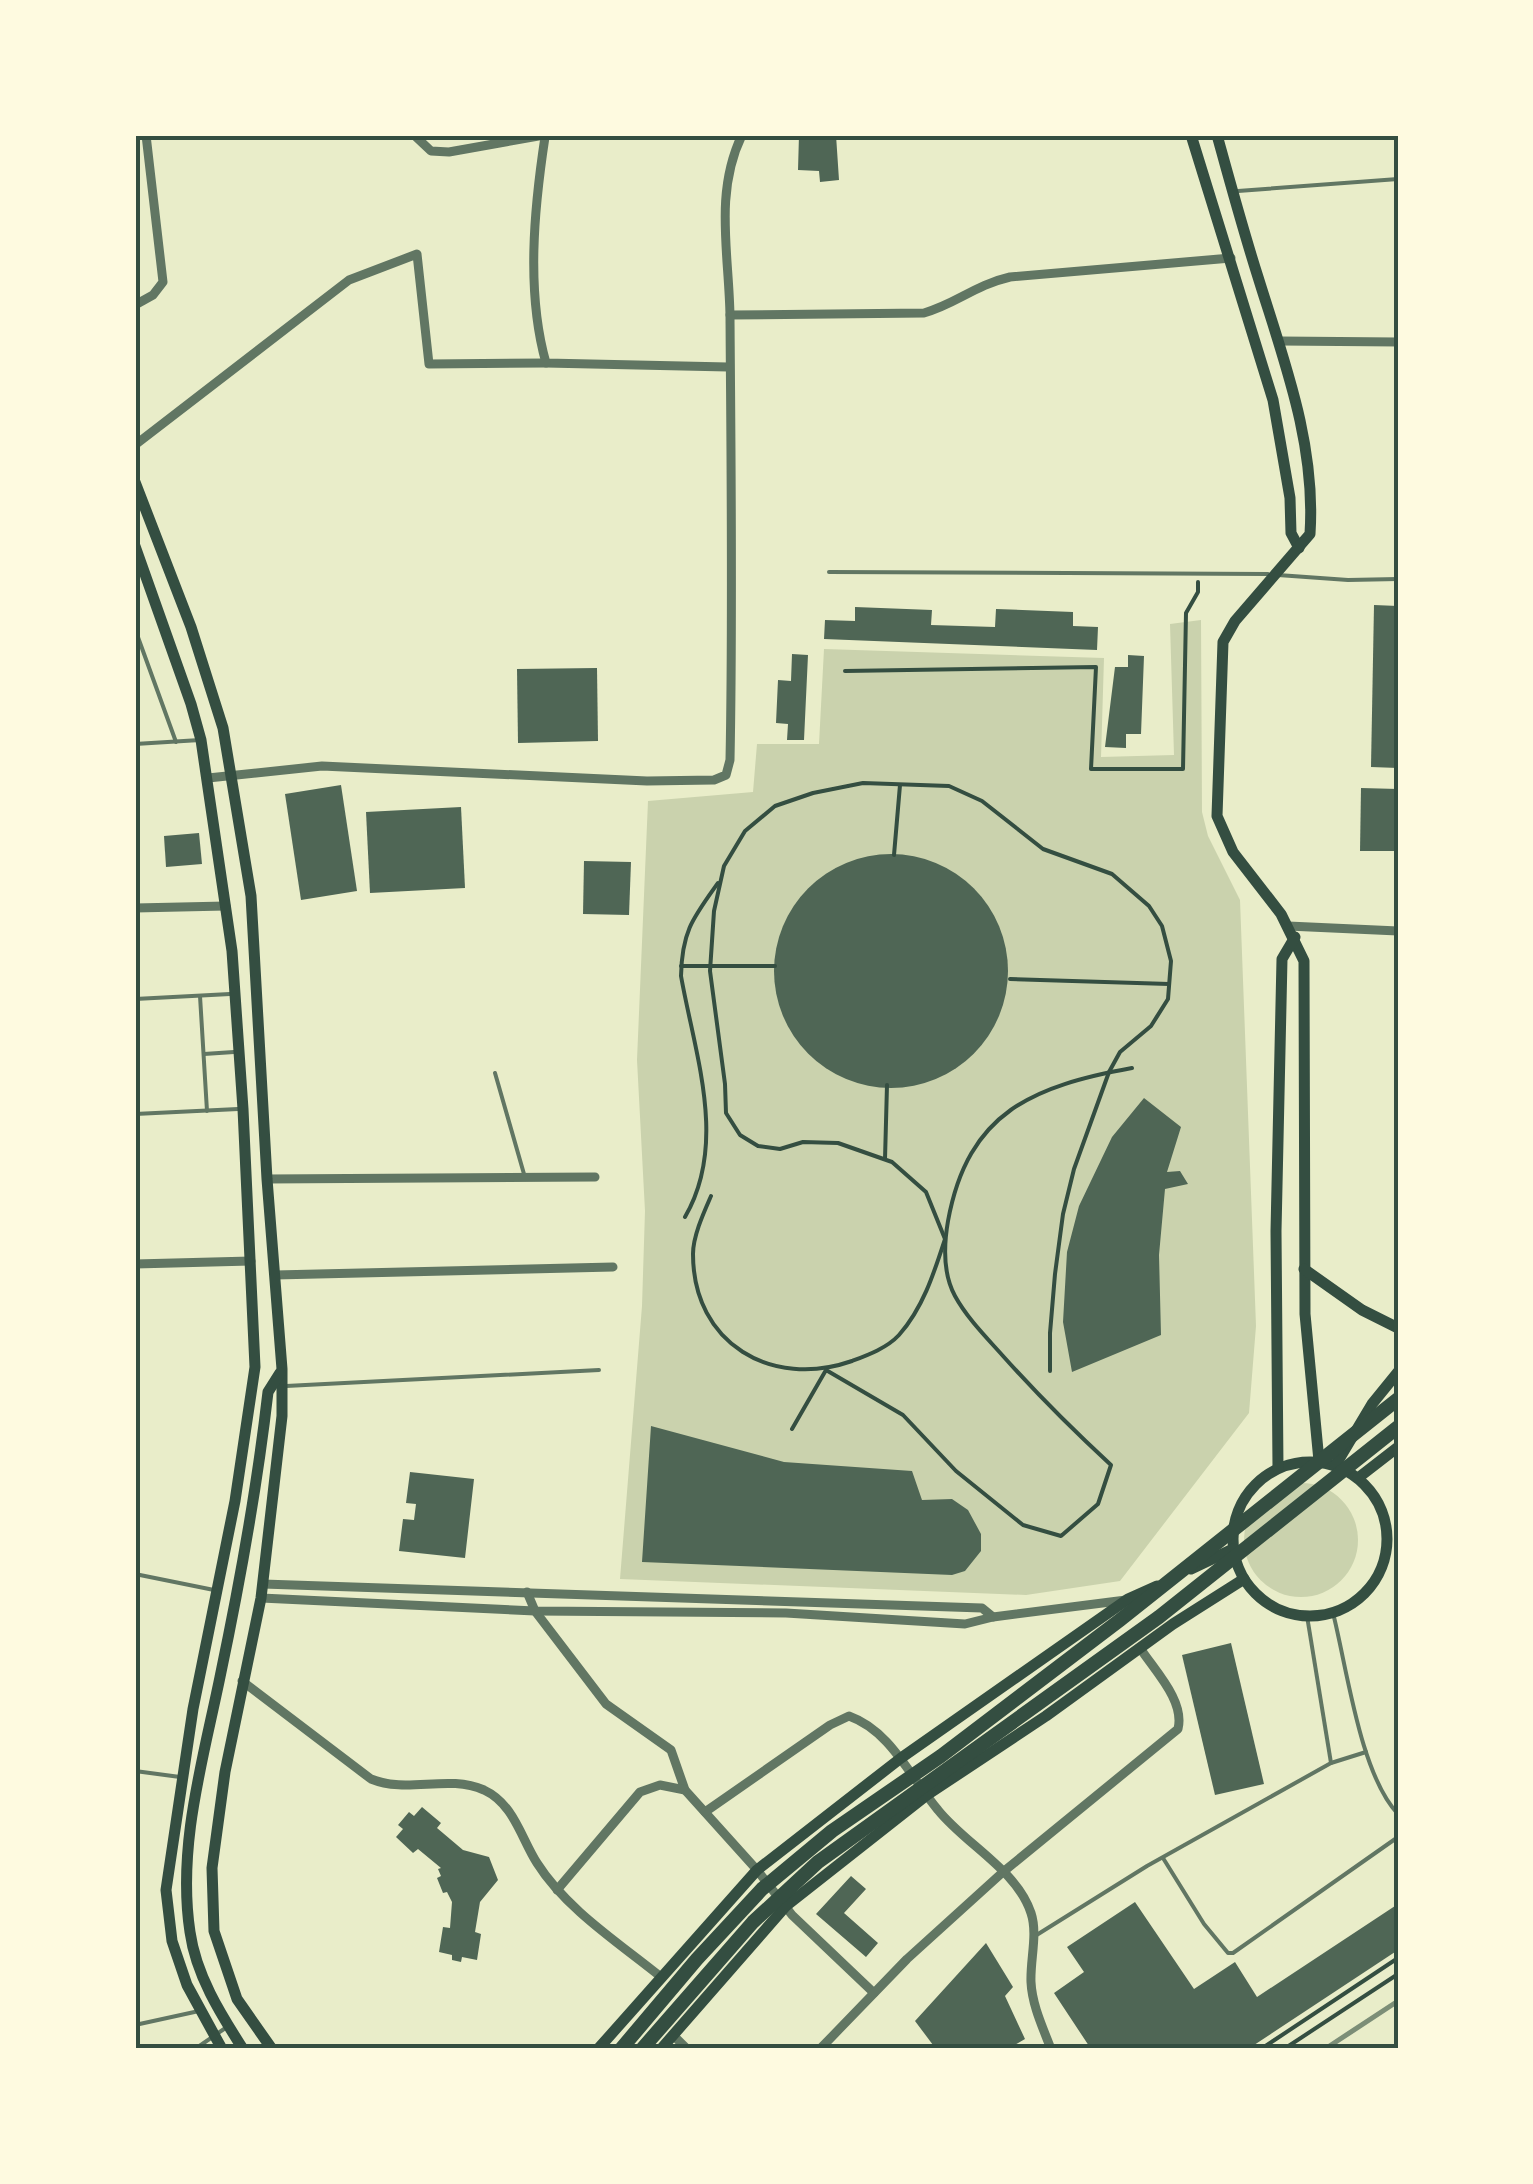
<svg xmlns="http://www.w3.org/2000/svg" width="1533" height="2184" viewBox="0 0 1533 2184" font-family="'Fira Sans',sans-serif">
  <rect width="100%" height="100%" fill="#e9edc9"/>
  <g fill="#cad2ad">
    <polygon points="1201,620 1202,812 1208,836 1240,900 1256,1326 1249,1413 1120,1581 1026,1595 620,1579 642,1306 645,1211 637,1060 648,801 753,792 757,744 819,744 824,649 1104,658 1101,757 1174,755 1170,624"/>
    <circle cx="1301" cy="1540" r="57"/>
  </g>
  <g fill="#4f6655">
    <polygon points="799,135 836,135 839,180 820,182 819,171 798,170"/>
    <polygon points="1374,605 1398,606 1398,768 1371,767"/>
    <polygon points="855,607 932,610 931,625 995,627 996,609 1073,612 1073,626 1098,627 1097,650 824,639 825,620 855,621"/>
    <polygon points="792,654 808,655 804,740 787,740 788,724 776,723 778,680 791,681"/>
    <polygon points="1128,655 1144,656 1141,734 1126,734 1126,748 1105,747 1115,667 1128,667"/>
    <polygon points="597,668 598,741 518,743 517,669"/>
    <polygon points="341,785 357,891 301,900 285,794"/>
    <polygon points="1361,788 1398,789 1398,851 1360,851"/>
    <polygon points="461,807 465,888 370,893 366,812"/>
    <polygon points="199,833 202,864 166,867 164,836"/>
    <circle cx="891" cy="971" r="117"/>
    <polygon points="584,861 631,862 629,915 583,914"/>
    <polygon points="1144,1098 1181,1127 1167,1172 1180,1171 1188,1184 1165,1189 1159,1255 1161,1335 1072,1372 1063,1322 1067,1252 1079,1206 1112,1137"/>
    <polygon points="651,1426 784,1462 912,1471 922,1500 952,1499 968,1510 981,1534 981,1551 965,1571 952,1575 642,1562"/>
    <polygon points="410,1472 474,1479 465,1558 399,1551 403,1519 414,1520 416,1504 406,1503"/>
    <polygon points="1231,1643 1264,1784 1215,1795 1182,1655"/>
    <polygon points="422,1807 441,1823 437,1828 463,1850 489,1857 498,1880 480,1902 475,1932 481,1934 477,1960 462,1957 461,1962 452,1960 452,1955 439,1952 443,1927 450,1928 452,1902 447,1892 443,1893 437,1878 441,1876 438,1869 441,1868 418,1849 413,1853 396,1837 403,1829 398,1825 409,1812 414,1816"/>
    <polygon points="851,1876 866,1889 844,1913 878,1943 866,1957 816,1914"/>
    <polygon points="1135,1902 1194,1989 1235,1962 1257,1997 1398,1904 1398,1950 1248,2049 1091,2049 1054,1993 1084,1972 1067,1947"/>
    <polygon points="986,1943 1013,1987 1005,1996 1025,2039 1008,2049 936,2049 915,2021"/>
  </g>
  <g fill="none" stroke-linecap="round" stroke-linejoin="round">
    <g stroke="#344e41" stroke-width="4">
      <polyline points="845,671 1096,667 1091,769 1183,769 1186,613 1198,592 1198,582"/>
      <polyline points="894,855 900,785"/>
      <polyline points="681,966 775,966"/>
      <polyline points="1010,979 1169,984"/>
      <polyline points="885,1159 887,1085"/>
      <path d="M 711,1196 C 704,1212 693,1236 693,1254 C 693,1344 772,1389 852,1361 C 868,1355 887,1348 899,1335 C 923,1308 934,1273 945,1239 L 926,1192 L 892,1162 L 838,1143 L 803,1142 L 780,1149 L 758,1146 L 740,1135 L 726,1113 L 725,1084 L 710,971 L 714,911 L 724,866 L 745,831 L 775,806 L 813,793 L 863,783 L 949,786 L 982,801 L 1043,849 L 1112,874 L 1149,906 L 1162,926 L 1171,961 L 1168,999 L 1151,1026 L 1120,1052 L 1109,1072 L 1074,1169 L 1063,1214 L 1055,1274 L 1050,1333 L 1050,1371"/>
      <path d="M 685,1217 C 728,1143 695,1055 681,976 C 682,931 693,918 718,883"/>
      <path d="M 792,1429 L 826,1370 L 903,1415 L 956,1471 L 1023,1525 L 1061,1536 L 1098,1504 L 1111,1465 C 1073,1430 1037,1394 1003,1356 C 986,1337 967,1318 955,1296 C 943,1274 944,1244 948,1221 C 968,1111 1034,1086 1132,1068"/>
      <polyline points="1256,2047 1257,2049"/>
      <polyline points="1261,2049 1398,1958"/>
      <polyline points="1284,2049 1398,1974"/>
      <polyline points="1397,2049 1398,2048"/>
    </g>
    <g stroke="#617663" stroke-width="4">
      <polyline points="1238,191 1398,179"/>
      <polyline points="829,572 1268,574"/>
      <polyline points="1278,575 1348,580 1398,579"/>
      <polyline points="135,629 176,742"/>
      <polyline points="135,744 200,740"/>
      <polyline points="200,996 207,1111"/>
      <polyline points="135,999 230,994"/>
      <polyline points="204,1054 234,1052"/>
      <polyline points="495,1073 524,1174"/>
      <polyline points="135,1114 238,1109"/>
      <polyline points="286,1386 599,1370"/>
      <polyline points="135,1574 214,1590"/>
      <path d="M 1333,1613 C 1347,1668 1360,1774 1398,1814"/>
      <polyline points="1307,1616 1331,1763"/>
      <polyline points="135,1771 180,1777"/>
      <polyline points="1163,1858 1204,1924 1228,1953 1233,1953 1398,1837"/>
      <polyline points="1035,1936 1147,1866 1331,1763 1366,1752"/>
      <polyline points="135,2025 199,2011"/>
      <polyline points="195,2049 224,2029"/>
    </g>
    <g stroke="#617663" stroke-width="9">
      <polyline points="414,135 431,151 449,152 544,135"/>
      <path d="M 545,137 C 534,209 526,292 546,363 L 728,367"/>
      <polyline points="135,305 153,295 163,282 146,135"/>
      <path d="M 730,315 L 924,313 C 956,304 975,285 1010,277 L 1231,258"/>
      <polyline points="1280,341 1398,342"/>
      <polyline points="135,445 349,280 417,254 429,364 546,363"/>
      <path d="M 208,778 L 322,766 L 647,781 L 714,780 L 726,775 L 730,760 C 733,612 731,464 730,316 C 729,253 714,193 742,135"/>
      <polyline points="135,908 226,906"/>
      <polyline points="1288,926 1398,931"/>
      <polyline points="267,1179 595,1177"/>
      <polyline points="135,1264 251,1261"/>
      <polyline points="275,1275 613,1267"/>
      <polyline points="263,1584 982,1608 993,1617"/>
      <polyline points="527,1592 535,1611 606,1704 671,1750 685,1790 757,1870 792,1915 874,1993"/>
      <polyline points="261,1598 535,1611 786,1613 965,1624 993,1617 1126,1600"/>
      <path d="M 242,1681 L 371,1779 C 408,1794 447,1774 484,1790 C 514,1804 521,1838 537,1863 C 566,1909 619,1943 661,1977"/>
      <path d="M 705,1812 L 830,1725 L 849,1716 C 891,1731 910,1777 938,1810 C 965,1844 1017,1870 1031,1913 C 1038,1934 1030,1960 1031,1982 C 1032,2005 1043,2028 1051,2049"/>
      <polyline points="557,1890 640,1792 660,1785 685,1790"/>
      <polyline points="673,2035 687,2049"/>
      <path d="M 820,2049 L 907,1959 L 1003,1872 L 1178,1729 C 1185,1701 1155,1671 1140,1648"/>
    </g>
    <g stroke="#344e41" stroke-width="11">
      <polyline points="1191,135 1273,400 1290,498 1291,533 1299,548"/>
      <path d="M 1217,135 C 1230,182 1243,230 1258,277 C 1284,361 1316,444 1310,534 L 1235,621 L 1223,642 L 1217,816 L 1233,852 L 1281,914 L 1304,961 L 1305,1314 L 1319,1461"/>
      <polyline points="135,482 191,627 223,728 251,896 267,1179 282,1369 282,1416 261,1598 225,1772 212,1868 214,1931 237,1999 272,2049"/>
      <polyline points="135,546 191,704 201,740 232,951 243,1109 255,1367 235,1501 193,1709 166,1890 172,1941 187,1985 222,2049"/>
      <polyline points="1304,1269 1362,1310 1398,1328"/>
      <circle cx="1310" cy="1539" r="77"/>
      <polyline points="1335,1466 1372,1404 1398,1372"/>
      <polyline points="1278,1468 1276,1231 1282,959 1295,937"/>
      <polyline points="1358,1478 1398,1447"/>
      <polyline points="1191,1569 1233,1549"/>
      <path d="M 243,2049 C 220,2013 196,1975 190,1932 C 177,1847 203,1760 220,1677 C 240,1582 257,1488 268,1392 L 280,1373"/>
      <polyline points="598,2049 757,1870 901,1758 1128,1599 1157,1586"/>
      <polyline points="661,2049 786,1906 927,1795 1046,1716 1173,1624 1244,1579"/>
    </g>
    <g stroke="#344e41" stroke-width="14">
      <polyline points="621,2049 697,1959 762,1889 832,1831 941,1756 1120,1620 1398,1399"/>
      <polyline points="642,2049 753,1922 818,1862 1159,1617 1398,1427"/>
    </g>
    <polyline stroke="#7c8e77" stroke-width="5" points="1325,2049 1398,2001"/>
  </g>
  <rect width="1533" height="2184" fill="none" stroke="#fefae0" stroke-width="275"/>
  <rect x="138" y="138" width="1258" height="1908" fill="none" stroke="#344e41" stroke-width="4"/>
</svg>
